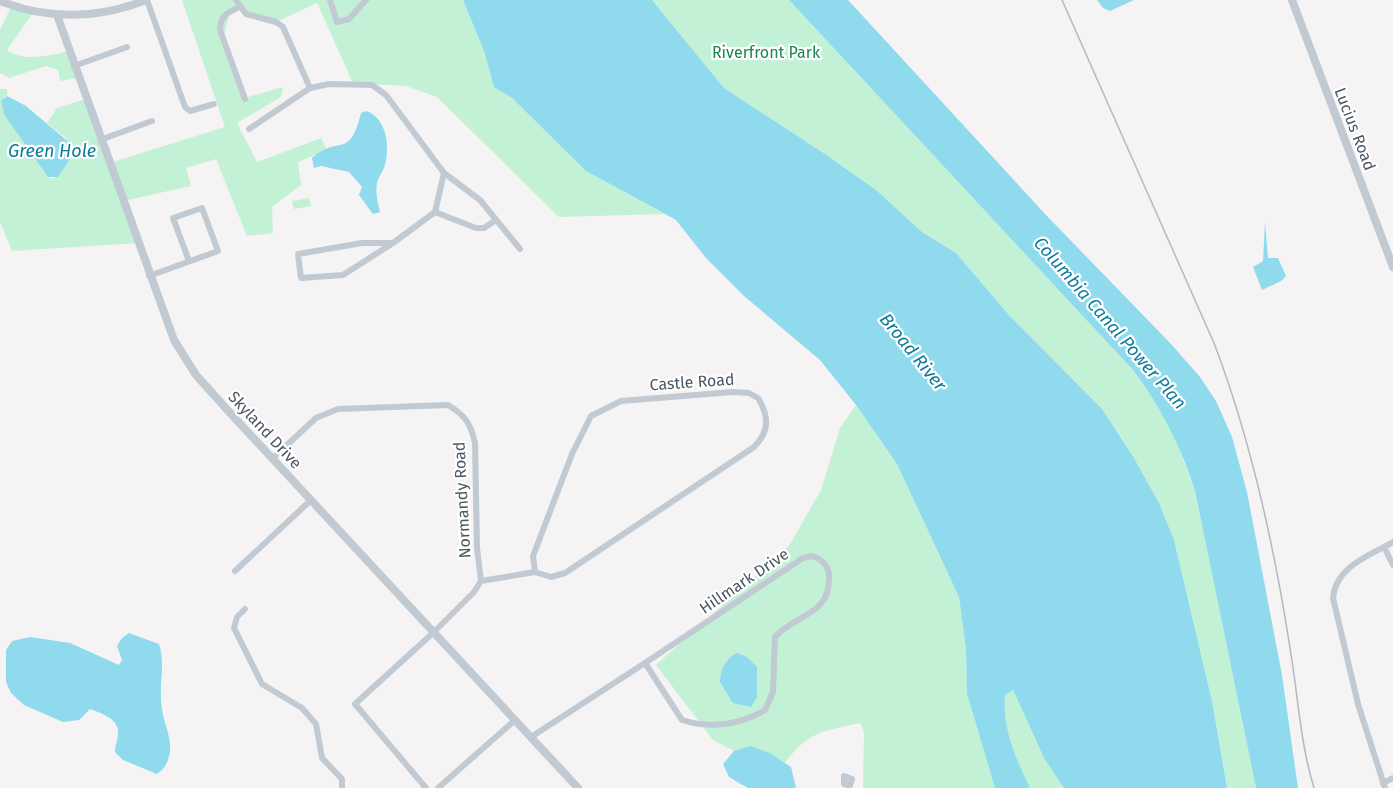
<svg xmlns="http://www.w3.org/2000/svg" width="1393" height="788" viewBox="0 0 1393 788" font-family="'Fira Sans',sans-serif">
  <rect width="100%" height="100%" fill="#f5f3f3"/>
  <g fill="#c3f1d5">
    <polygon points="182,0 463,0 484,51 494,87 512,98 586,171 664,214 559,217 437,97 406,86 353,83 317,3 276,22 240,9 230,12 223,39 245,98 283,87 281,97 237,123 257,162 321,138 327,150 298,162 301,185 272,207 273,233 247,236 216,159 186,168 191,186 123,201 137,243 12,251 0,222 0,89 7,89 7,96 4,97 5,116 48,177 54,179 72,156 66,138 47,123 57,108 86,99 109,163 225,127"/>
    <polygon points="652,0 789,0 1133,370 1170,425 1195,491 1256,788 1227,788 1212,701 1174,540 1159,503 1134,458 1102,409 1008,314 956,253 922,232 876,190 825,154 724,88"/>
    <path d="M 12,5 L 32,14 L 7,50 C 23,62 50,56 68,51 L 78,78 L 60,81 L 58,70 L 46,66 L 9,78 L 0,73 L 0,30 Z"/>
    <polygon points="309,198 311,206 294,209 292,201"/>
    <path d="M 856,405 L 897,464 L 959,597 L 966,649 L 967,694 L 995,788 L 863,788 L 864,732 L 860,723 C 824,731 808,731 785,763 C 767,751 755,745 734,751 L 713,740 L 656,665 L 789,546 L 821,490 L 840,428 Z"/>
    <path d="M 1013,690 L 1044,758 L 1064,788 L 1030,788 C 1016,759 1002,727 1005,694 Z"/>
  </g>
  <g fill="#90daee">
    <path d="M 463,0 L 652,0 L 724,88 L 825,154 L 876,190 L 922,232 L 956,253 L 1008,314 L 1102,409 L 1134,458 L 1159,503 L 1174,540 L 1212,701 L 1227,788 L 1064,788 L 1044,758 L 1013,690 L 1005,695 C 1002,727 1016,759 1030,788 L 995,788 L 967,694 L 966,649 L 959,597 L 897,464 L 856,405 L 820,360 L 744,296 L 706,258 L 676,220 L 586,171 L 512,98 L 494,87 L 484,51 Z"/>
    <path d="M 789,0 L 848,0 L 1046,215 L 1172,345 L 1200,377 L 1216,401 L 1232,437 L 1247,492 L 1282,675 L 1298,788 L 1256,788 L 1195,491 C 1181,446 1161,408 1133,370 Z"/>
    <polygon points="1097,0 1134,0 1110,11 1103,8"/>
    <path d="M 7,96 L 26,106 L 71,144 C 76,156 64,167 58,177 L 48,177 L 5,116 L 1,101 Z"/>
    <path d="M 366,111 C 387,118 390,147 385,165 C 383,172 378,177 377,183 C 375,193 378,202 380,212 L 373,214 L 359,195 L 362,187 L 349,172 L 321,166 L 314,168 L 312,158 C 339,134 349,161 361,113 Z"/>
    <polygon points="1265,222 1268,258 1278,258 1286,276 1281,281 1262,290 1253,267 1263,261"/>
    <path d="M 129,633 L 159,644 C 166,664 158,687 162,709 C 164,724 171,735 170,751 C 169,760 165,769 157,774 L 123,760 L 115,752 C 115,745 118,740 118,733 C 119,719 101,713 90,709 L 79,720 L 63,722 L 24,705 L 11,693 L 6,682 L 6,650 L 12,641 L 30,637 L 70,643 L 119,665 L 122,660 L 117,646 L 122,638 Z"/>
    <path d="M 737,653 L 747,657 L 757,667 L 757,697 L 751,707 L 733,703 L 720,682 C 720,670 726,658 737,653 Z"/>
    <polygon points="750,746 770,753 791,767 796,788 748,788 729,777 723,764 734,751"/>
  </g>
  <g fill="none" stroke-linecap="round" stroke-linejoin="round">
    <g stroke="#c1cad2" stroke-width="6">
      <polyline points="147,0 185,107 190,111 214,104"/>
      <polyline points="236,0 246,14 276,22 283,27 310,88"/>
      <polyline points="330,0 337,22 349,19 366,0"/>
      <path d="M 239,7 C 227,13 220,16 220,30 L 245,99"/>
      <polyline points="74,66 127,47"/>
      <polyline points="249,129 310,88 329,84 372,85 386,95 444,173 480,200 520,249"/>
      <polyline points="100,140 152,121"/>
      <polyline points="435,212 476,228 484,228 496,220"/>
      <polyline points="393,243 343,275 301,278 298,254 362,243 393,243 435,212 444,173"/>
      <polyline points="149,276 218,251 202,208 173,218 189,261"/>
      <path d="M 273,458 L 316,418 L 338,409 L 448,405 C 465,415 471,424 475,443 L 477,548 L 481,581"/>
      <polyline points="1384,547 1393,565"/>
      <path d="M 812,556 C 821,559 828,564 829,575 C 831,616 797,613 775,637 L 773,692 L 765,710 C 740,725 710,729 682,720 L 645,663 L 803,558 Z"/>
      <polyline points="235,571 311,500"/>
      <polyline points="245,609 237,617 234,628 262,684 302,708 316,724 322,758 342,779 342,788"/>
      <polyline points="531,737 645,663"/>
      <polyline points="1383,783 1393,778"/>
      <path d="M 426,788 L 355,704 L 434,632 L 474,592 L 481,581 L 535,572 L 551,577 L 565,573 L 754,447 C 770,431 769,416 758,398 L 749,393 L 733,392 L 621,401 L 591,416 L 572,454 L 533,556 L 535,572"/>
      <polyline points="438,788 515,720"/>
      <polyline points="849,788 852,779 844,776 844,784 850,785"/>
      <path d="M 1385,788 L 1358,704 L 1333,598 C 1336,566 1369,556 1393,542"/>
    </g>
    <g stroke="#c1cad2" stroke-width="8">
      <polyline points="1292,0 1393,267"/>
      <path d="M 0,1 C 47,20 99,19 146,0"/>
      <polyline points="57,15 174,340 196,375 232,415 578,788"/>
    </g>
    <path stroke="#b5b8bd" stroke-width="1.5" d="M 1062,0 L 1214,343 C 1251,440 1274,545 1290,648 C 1298,695 1300,742 1314,788"/>
  </g>
  <g text-anchor="middle" dominant-baseline="central" stroke-width="4.5" stroke-linejoin="round" paint-order="stroke">
    <g font-size="16" fill="#17864f" stroke="#fff">
      <text x="766" y="52">Riverfront Park</text>
    </g>
    <g font-size="16" fill="#4a5661" stroke="#fff">
      <text transform="translate(1355 129) rotate(69)">Lucius Road</text>
      <text transform="translate(692 382) rotate(-4)">Castle Road</text>
      <text transform="translate(265 430) rotate(47)">Skyland Drive</text>
      <text transform="translate(462 500) rotate(-93)">Normandy Road</text>
      <text transform="translate(744 581) rotate(-34)">Hillmark Drive</text>
    </g>
    <g font-size="18" font-style="italic" fill="#0c7c9b" stroke="#fff">
      <text x="52" y="151">Green Hole</text>
      <text transform="translate(1110 323) rotate(49)">Columbia Canal Power Plan</text>
      <text transform="translate(913 352) rotate(51)">Broad River</text>
    </g>
  </g>
</svg>
